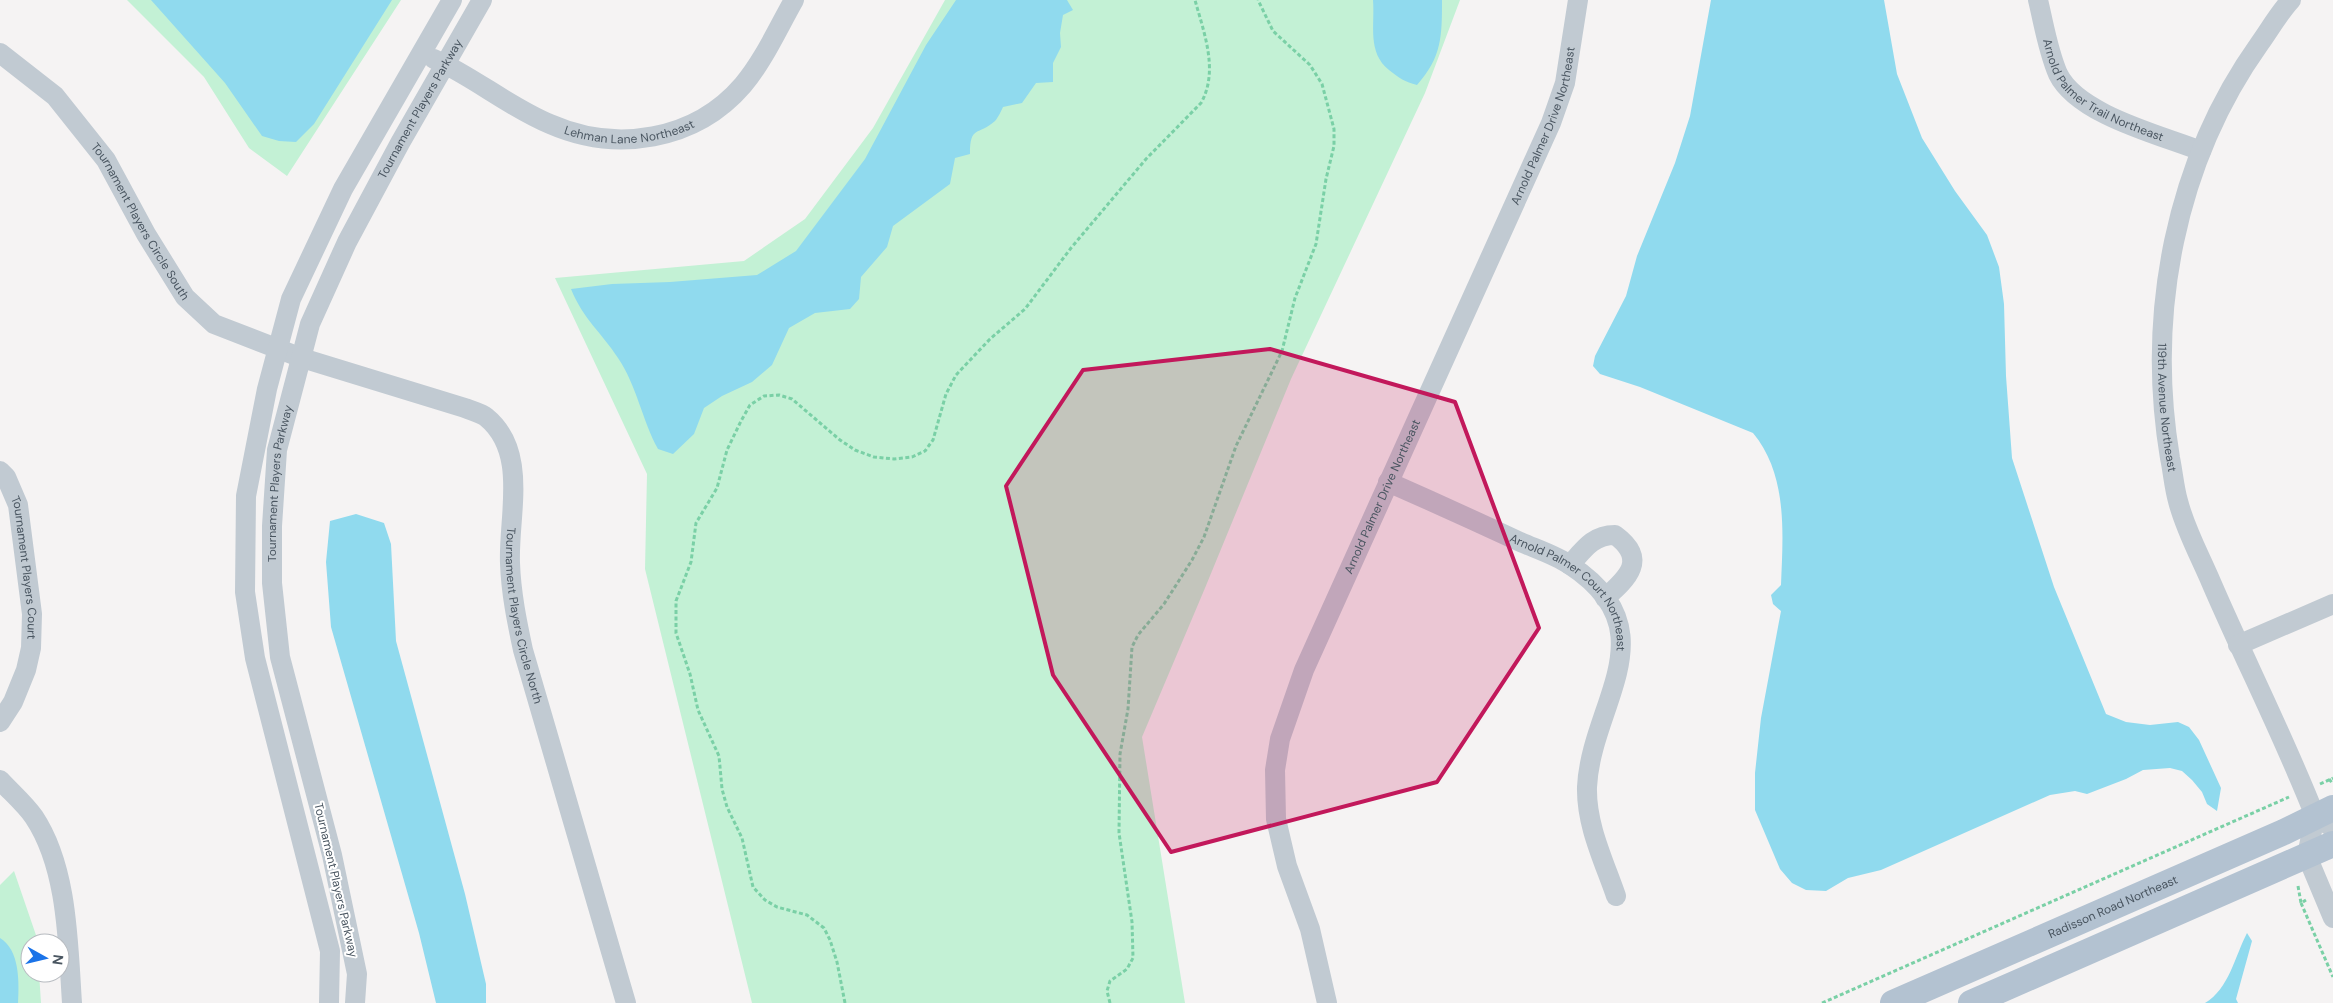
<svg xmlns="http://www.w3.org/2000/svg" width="2333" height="1003" viewBox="0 0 2333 1003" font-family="'DM Sans',sans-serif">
  <rect width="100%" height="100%" fill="#f5f3f3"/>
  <g fill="#c3f1d5">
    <polygon points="127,0 401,0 287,176 249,148 204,77"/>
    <polygon points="945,0 1460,0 1425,93 1291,379 1205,588 1142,737 1185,1003 752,1003 645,569 647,474 555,278 744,261 805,219 873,128"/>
    <polygon points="14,871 38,941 38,943 30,943 30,973 39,973 41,1003 0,1003 0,885"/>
  </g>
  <g fill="#90daee">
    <polygon points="151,0 392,0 314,124 296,142 279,141 262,136 225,83"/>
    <path d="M 956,0 L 1067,0 L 1073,10 L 1063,15 L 1060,33 L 1061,47 L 1053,63 L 1053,82 L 1036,83 L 1022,103 L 1003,107 C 1001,111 998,118 995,121 C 978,136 970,125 970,154 L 955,158 L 950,184 L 893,226 L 887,247 L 861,277 L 859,299 L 850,309 L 815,313 L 789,328 L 772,365 L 752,382 L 722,396 L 704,408 L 694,434 L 673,454 L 658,449 C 642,420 637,386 618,358 C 602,333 583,319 571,289 L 612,284 L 670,282 L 757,275 L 796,251 L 865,159 L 926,45 Z"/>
    <path d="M 1373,0 L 1442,0 C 1442,36 1442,57 1417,85 C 1405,82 1399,78 1389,70 C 1367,52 1375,26 1373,0 Z"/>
    <path d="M 1711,0 L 1884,0 L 1897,74 L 1922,138 L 1955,191 L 1987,235 L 1999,267 L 2004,304 L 2006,376 L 2012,458 L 2054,587 L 2106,714 L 2126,722 L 2150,725 L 2178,722 L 2189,727 L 2199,740 L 2221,788 L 2217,811 L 2207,804 L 2202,792 L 2192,780 L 2182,771 L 2170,768 L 2143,770 L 2126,779 L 2087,794 L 2075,791 L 2050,795 L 1881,870 L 1848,878 L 1826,891 L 1806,890 L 1792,883 L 1780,869 L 1755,810 L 1755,773 L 1761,718 L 1781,611 L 1773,604 L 1771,595 L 1781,585 C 1783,534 1788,475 1753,433 L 1640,387 L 1600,374 L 1593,366 L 1595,356 L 1626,296 L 1637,256 L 1675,163 L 1690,116 Z"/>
    <polygon points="356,514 384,523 391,544 396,641 465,894 486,984 486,1003 436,1003 419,933 331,627 326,562 330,521"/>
    <path d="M 2247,933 L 2252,941 L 2236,999 L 2238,1003 L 2205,1003 C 2229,989 2235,956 2247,933 Z"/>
    <path d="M 0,938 C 20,950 19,982 18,1003 L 0,1003 Z"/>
  </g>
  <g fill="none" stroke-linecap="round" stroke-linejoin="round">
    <g stroke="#7ad0a6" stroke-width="3" stroke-dasharray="4 2.5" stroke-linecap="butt">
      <polyline points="2329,779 2333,784"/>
      <polyline points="2320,784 2333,778"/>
      <polyline points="2298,886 2301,903 2306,900"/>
      <polyline points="2301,903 2333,977"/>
      <path d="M 845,1003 L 837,962 L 830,940 L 824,928 L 807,915 L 777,907 L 765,900 L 753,887 L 742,838 L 727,807 L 722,789 L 719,756 L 698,710 L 690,674 L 676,633 L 676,601 L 691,562 L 696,523 L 717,488 L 727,450 L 741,421 L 750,405 L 764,396 L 779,395 L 792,399 L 840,440 L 855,450 L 874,457 L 894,459 L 912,457 L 925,451 L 933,440 L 946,394 L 956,375 L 990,339 L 1025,309 L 1071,248 L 1146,159 L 1201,103 C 1219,71 1204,33 1195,0"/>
      <polyline points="1110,1003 1107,991 1110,981 1127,969 1133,958 1132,922 1119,833 1120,754 1128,709 1132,647 1138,635 1164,604 1192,560 1204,537 1236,446 1282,351 1295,298 1316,244 1326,179 1334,146 1334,129 1322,84 1310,65 1273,31 1258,0"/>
      <polyline points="1822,1003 2289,797"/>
    </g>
    <g stroke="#c1cad2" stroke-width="20">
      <path id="s1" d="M 2038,0 C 2044,25 2048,51 2058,74 C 2078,115 2161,135 2201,151"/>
      <path id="s2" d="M 2291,0 C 2279,13 2270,29 2260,43 C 2175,162 2146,314 2170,458 C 2173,472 2174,487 2178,501 C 2185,529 2200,556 2211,582 C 2245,661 2284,737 2315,816"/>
      <path id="s3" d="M 0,53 L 55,96 L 106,160 L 146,234 L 185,297 L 214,324 L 302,358 L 465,408 C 472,411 481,413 486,417 C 529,452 508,516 510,563 C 511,593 517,622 523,650 L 626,1003"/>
      <path id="s4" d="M 434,59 C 474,77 509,107 550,124 C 616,153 695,141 743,85 C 764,60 778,28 794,0"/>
      <path id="s5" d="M 0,471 L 6,477 L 18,505 L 32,614 L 31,648 L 26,670 L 13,702 L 0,722"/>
      <path id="s6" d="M 1388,482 C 1431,501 1473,520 1516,540 C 1533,548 1554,554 1570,565 C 1671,631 1591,703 1587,787 C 1586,825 1604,861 1616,896"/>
      <path d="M 1570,565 C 1584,549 1593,535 1615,535 C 1648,559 1628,578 1605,598"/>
      <polyline points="2238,645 2333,604"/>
      <path d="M 0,780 C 11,792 25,804 34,817 C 68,868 68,944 72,1003"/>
      <polyline points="2315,816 2307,856 2333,918"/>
      <polyline points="2315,816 2333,828"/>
      <polyline points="329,1003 330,951 255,658 245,592 246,496 267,389 291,299 343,189 452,0"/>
      <path id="s7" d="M 355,1003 L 357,974 L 332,855 L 280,657 L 272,583 L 272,526 L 277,450 L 310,324 L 347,242 L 400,143 L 482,0"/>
      <path id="s8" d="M 1327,1003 L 1310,929 L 1287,866 L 1276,819 L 1275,770 L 1280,739 L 1304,670 L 1551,123 L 1565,83 L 1578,0"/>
    </g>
    <g stroke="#b3c2d1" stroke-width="26">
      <path id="s9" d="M 1893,1003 L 2284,832 L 2333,808"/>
      <polyline points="1971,1003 2333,844"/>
    </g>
  </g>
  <path fill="#c2185b" fill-opacity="0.2" stroke="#c2185b" stroke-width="4" stroke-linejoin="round" d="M 1270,349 L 1455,402 L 1539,628 L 1437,782 L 1171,852 L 1053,675 L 1006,486 L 1083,370 Z"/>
  <g text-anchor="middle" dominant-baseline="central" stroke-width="4" stroke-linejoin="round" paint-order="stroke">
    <g font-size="12" fill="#4a5661" stroke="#fff">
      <text stroke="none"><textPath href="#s1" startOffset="121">Arnold Palmer Trail Northeast</textPath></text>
      <text stroke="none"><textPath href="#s7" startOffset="935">Tournament Players Parkway</textPath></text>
      <text stroke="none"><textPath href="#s4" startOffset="215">Lehman Lane Northeast</textPath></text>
      <text stroke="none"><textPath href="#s8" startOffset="940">Arnold Palmer Drive Northeast</textPath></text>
      <text stroke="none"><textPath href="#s3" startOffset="222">Tournament Players Circle South</textPath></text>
      <text stroke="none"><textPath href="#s2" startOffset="438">119th Avenue Northeast</textPath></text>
      <text stroke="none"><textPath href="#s7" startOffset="530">Tournament Players Parkway</textPath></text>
      <text stroke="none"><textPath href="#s8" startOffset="535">Arnold Palmer Drive Northeast</textPath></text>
      <text stroke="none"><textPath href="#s5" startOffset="102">Tournament Players Court</textPath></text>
      <text stroke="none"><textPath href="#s6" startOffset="220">Arnold Palmer Court Northeast</textPath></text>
      <text stroke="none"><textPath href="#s3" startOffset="845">Tournament Players Circle North</textPath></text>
      <text transform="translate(336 880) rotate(77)">Tournament Players Parkway</text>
      <text stroke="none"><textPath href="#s9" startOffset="240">Radisson Road Northeast</textPath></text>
    </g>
  </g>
  <g transform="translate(45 958) rotate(98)"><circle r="24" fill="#ffffff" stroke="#b7bbc0"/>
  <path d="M0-4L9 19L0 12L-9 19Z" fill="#1a73e8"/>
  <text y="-8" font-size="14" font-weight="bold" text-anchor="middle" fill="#4a5661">N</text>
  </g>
</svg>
